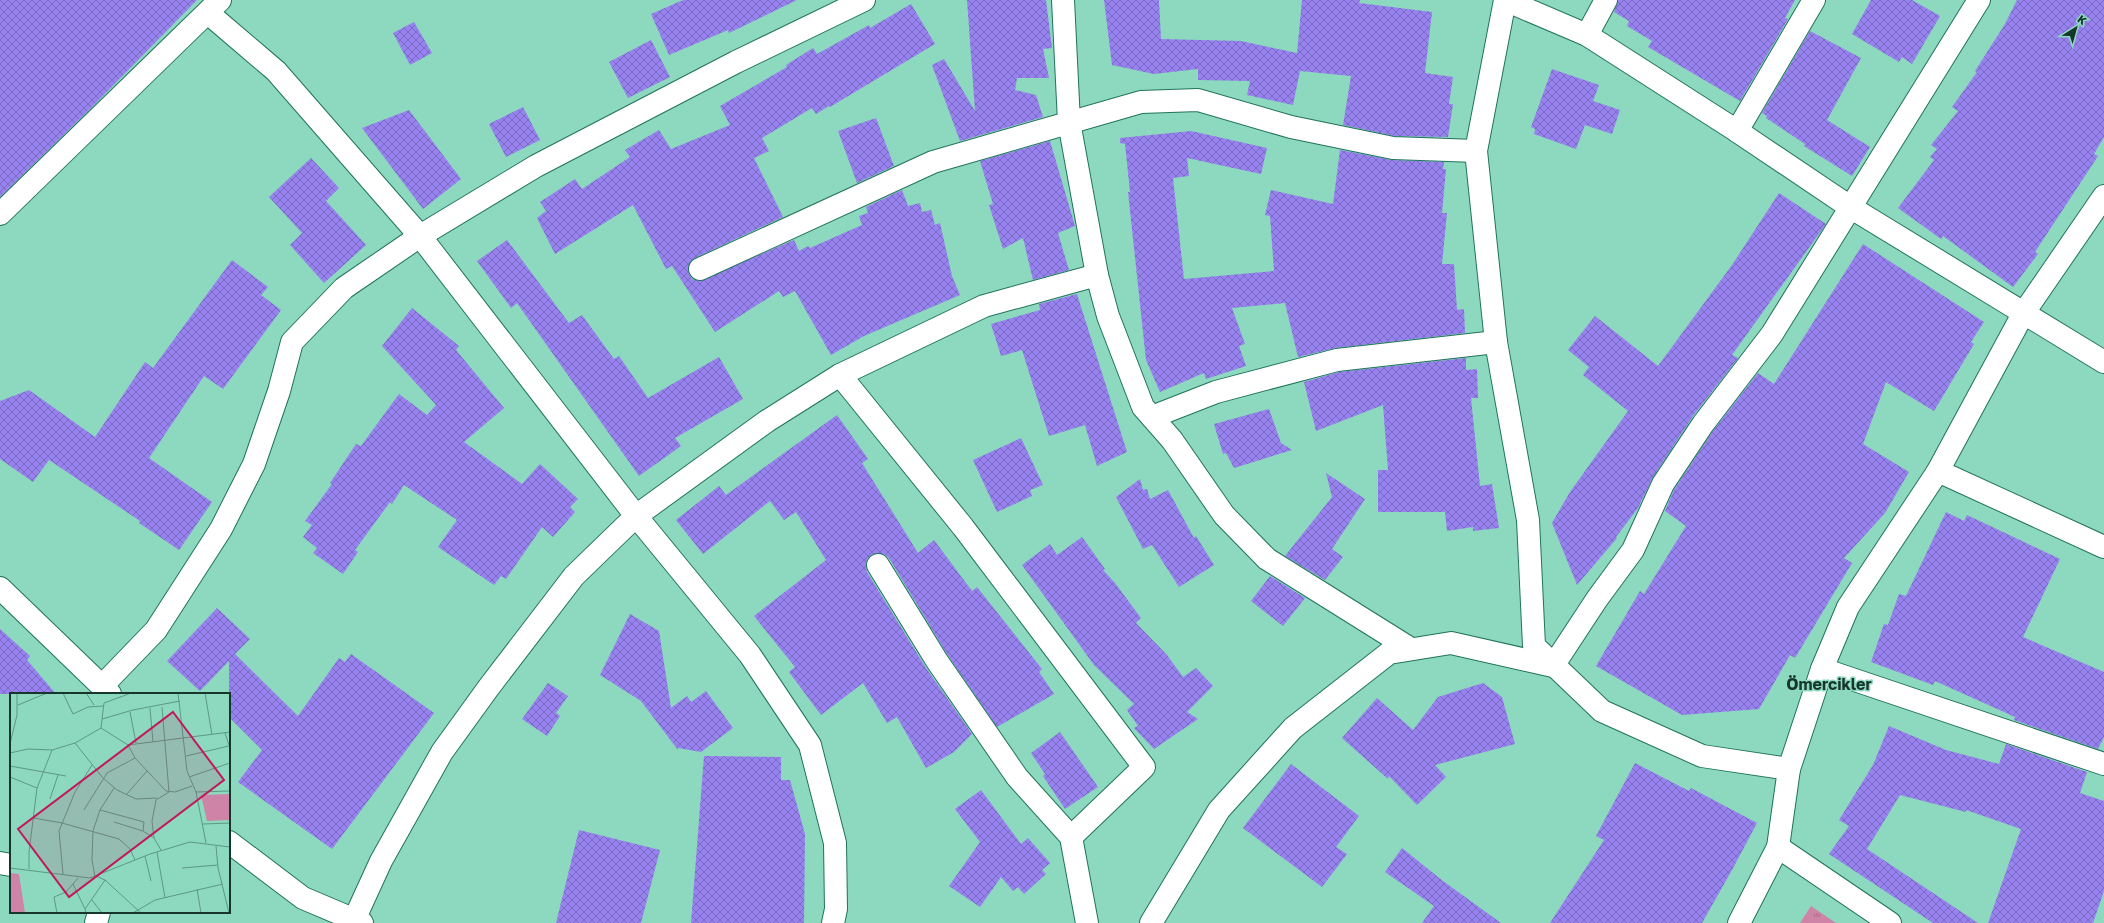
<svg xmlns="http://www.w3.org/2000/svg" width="2104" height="923" viewBox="0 0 2104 923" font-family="'Golos Text',sans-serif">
  <defs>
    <pattern id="park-tufts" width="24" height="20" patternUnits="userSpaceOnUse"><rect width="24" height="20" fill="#cd84a6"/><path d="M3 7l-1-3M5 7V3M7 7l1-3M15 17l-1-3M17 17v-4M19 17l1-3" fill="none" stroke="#a56d87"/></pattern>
    <pattern id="building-cross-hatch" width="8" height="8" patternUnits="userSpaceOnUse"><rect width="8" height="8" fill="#9782ef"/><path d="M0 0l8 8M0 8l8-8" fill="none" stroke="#7a6bc2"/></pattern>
  </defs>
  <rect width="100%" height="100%" fill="#8cd9bf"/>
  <polygon fill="url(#park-tufts)" points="1811,906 1836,923 1800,923"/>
  <g fill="url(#building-cross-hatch)">
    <polygon points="0,0 197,0 90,109 0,197"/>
    <polygon points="683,0 797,0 729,33 728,30 669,55 651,14"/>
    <polygon points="967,0 1046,0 1052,48 1043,49 1049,78 1017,78 1015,90 1036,95 1043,117 960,141 932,65 944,59 975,111"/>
    <polygon points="1104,0 1159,0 1161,39 1241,41 1297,53 1302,0 1360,0 1359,3 1432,12 1425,73 1453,77 1449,104 1453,104 1448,137 1394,136 1343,125 1351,76 1300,71 1293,105 1247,95 1250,81 1198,80 1198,69 1154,74 1112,65"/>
    <polygon points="1618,0 1795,0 1785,18 1788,19 1740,101 1648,47 1652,41 1627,26 1629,21 1614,12"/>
    <polygon points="1871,0 1912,0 1940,16 1912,64 1902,57 1899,62 1852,34"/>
    <polygon points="2017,0 2104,0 2104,137 2094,154 2098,156 2035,252 2038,254 2013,287 1943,236 1941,239 1898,208 1934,160 1930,157 1937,149 1931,145 1958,111 1952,107 1977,72 1975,71 2005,24"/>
    <polygon points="911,4 935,44 830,107 829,106 816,114 812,108 762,138 769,151 754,158 783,217 695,258 690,262 688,268 689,274 692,279 699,281 794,240 799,251 808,246 810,248 862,225 859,216 868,213 866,207 902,190 908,206 920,203 922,212 931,210 935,225 940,223 952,276 960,295 864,336 831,355 795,291 783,297 779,291 715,332 672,266 666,269 633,205 555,254 537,218 546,211 540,202 575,179 582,189 630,157 625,150 659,130 671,149 730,125 720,106 787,67 786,65 813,48 817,54 869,25 870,28"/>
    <polygon points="414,22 432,53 410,65 393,33"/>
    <polygon points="1810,31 1861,58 1827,120 1870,147 1852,176 1804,146 1805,144 1766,118 1767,116 1762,113"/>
    <polygon points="651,40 670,77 628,98 609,62"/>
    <polygon points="1552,69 1599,85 1593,101 1620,110 1612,134 1585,125 1576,149 1534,134 1535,129 1531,127"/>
    <polygon points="523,107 540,140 506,157 489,124"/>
    <polygon points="409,110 461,179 423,209 362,128"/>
    <polygon points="876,118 894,166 857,183 838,131"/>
    <polygon points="1191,131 1267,148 1261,174 1187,158 1189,176 1173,178 1184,279 1274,271 1270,216 1265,215 1271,190 1333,204 1340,150 1392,160 1444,162 1443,169 1446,169 1442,213 1447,213 1442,264 1454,264 1457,310 1464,309 1465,333 1336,348 1298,357 1285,303 1232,308 1245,344 1239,346 1246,366 1206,379 1204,373 1160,392 1146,360 1128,192 1130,192 1125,144 1120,143 1120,138"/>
    <polygon points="1050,141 1075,226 1058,233 1069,270 1033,280 1023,238 1003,249 989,205 993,204 980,161"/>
    <polygon points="311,158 339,188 326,201 366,245 324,283 290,245 302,233 269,197"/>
    <polygon points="1779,193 1826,224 1732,355 1738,358 1693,416 1653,477 1638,508 1616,537 1617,538 1577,585 1552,523 1570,492 1628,411 1583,375 1589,367 1568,350 1595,316 1658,366 1732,265"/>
    <polygon points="507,240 569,323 582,315 614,359 619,356 648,398 719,357 743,399 675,438 681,446 639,476 517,303 511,308 477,261"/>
    <polygon points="1863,244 1984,322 1971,342 1974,344 1934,411 1886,382 1863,444 1909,472 1885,513 1844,558 1852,563 1795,658 1790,655 1759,709 1682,715 1596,666 1640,591 1644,594 1686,526 1665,511 1674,490 1713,431 1758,373 1774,384"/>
    <polygon points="232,260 268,287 261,295 281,310 223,389 204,376 149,458 212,502 179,550 139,523 140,521 49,460 33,482 0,459 0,401 29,390 95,437 145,362 153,368"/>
    <polygon points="1077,294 1127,452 1097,466 1085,425 1049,436 1022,350 1001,356 991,324 1040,310 1039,304"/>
    <polygon points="412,308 459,346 456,350 504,408 464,442 522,484 540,464 578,499 570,507 575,512 553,537 542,527 506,579 501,576 494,585 438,547 457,520 404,485 392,504 390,502 355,550 358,552 343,574 313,553 317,548 303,537 312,525 305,521 332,484 330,483 356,444 361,446 399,394 427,415 436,405 382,346"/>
    <polygon points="1466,358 1466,370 1477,369 1478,398 1471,398 1480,486 1492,484 1499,528 1473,531 1473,527 1447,531 1445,512 1378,512 1378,470 1388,470 1383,405 1316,431 1304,382 1339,372"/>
    <polygon points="1269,409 1281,443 1292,450 1234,468 1226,453 1223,454 1214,424"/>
    <polygon points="837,415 868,459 862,463 918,553 934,540 972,591 977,587 1042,669 1039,672 1054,694 997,727 947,654 889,558 884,554 872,554 867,559 866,566 867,572 926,668 972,734 954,752 926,768 897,717 887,723 863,683 821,715 789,672 795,667 754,616 826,560 796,512 784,520 770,501 703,554 676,520 719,486 726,495"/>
    <polygon points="1021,438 1043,485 1030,490 1032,496 997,512 973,460"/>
    <polygon points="1326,473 1365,499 1332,549 1343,557 1325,580 1285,556 1332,497"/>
    <polygon points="1140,479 1143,490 1147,489 1150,499 1168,490 1194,538 1196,536 1214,565 1179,587 1152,545 1143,549 1116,497"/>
    <polygon points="1946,512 1964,521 1967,515 2060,559 2023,637 2104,672 2104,737 2098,749 2014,720 2015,717 1935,681 1933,685 1871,662 1884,624 1888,625 1899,594 1906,596"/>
    <polygon points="1082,537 1105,569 1103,570 1115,583 1141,618 1136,623 1167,655 1183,677 1196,668 1213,686 1187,712 1198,719 1154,749 1134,728 1138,726 1127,710 1134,704 1094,665 1022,565 1050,544 1057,555"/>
    <polygon points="1270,576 1305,598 1283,626 1251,601"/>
    <polygon points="217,608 250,639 235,654 298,716 339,658 345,662 351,654 434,713 332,849 238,782 262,750 229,717 229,661 200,691 167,661"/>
    <polygon points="630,614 659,631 671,708 687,696 691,702 706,691 733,728 701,752 678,748 678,750 641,701 600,675"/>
    <polygon points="0,629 30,656 27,660 56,694 0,694"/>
    <polygon points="548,683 568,696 556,713 560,716 547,736 522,719"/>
    <polygon points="1483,683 1502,697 1515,744 1435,765 1446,777 1417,805 1389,776 1388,779 1342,738 1377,698 1413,730 1438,697"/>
    <polygon points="1889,726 1946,750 1999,764 2006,744 2087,772 2080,793 2104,801 2104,891 2093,923 1988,923 2021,829 1966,810 1966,812 1900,795 1867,849 1978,923 1933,923 1829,854 1849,826 1839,820 1873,765"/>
    <polygon points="1060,732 1098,787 1065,809 1043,776 1045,774 1031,753"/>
    <polygon points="704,756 781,757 781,780 790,780 805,834 804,923 691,923"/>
    <polygon points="1635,763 1689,791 1691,788 1757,823 1732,870 1702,923 1550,923 1604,840 1596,836"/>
    <polygon points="1291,764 1359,816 1336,847 1347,854 1322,887 1243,828"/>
    <polygon points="981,790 1021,844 1028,838 1050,863 1042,870 1046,874 1024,894 1018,887 1013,891 1001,877 980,907 949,886 980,842 955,809"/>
    <polygon points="579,830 660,850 641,923 556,923"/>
    <polygon points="1402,848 1443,881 1501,923 1422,923 1434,906 1385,872"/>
  </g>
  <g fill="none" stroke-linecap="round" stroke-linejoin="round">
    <defs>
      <g id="minor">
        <polyline points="1063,0 1069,122 1097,275 1108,316 1143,407 1172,440 1224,515 1267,559 1411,649"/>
        <polyline points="208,13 276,71 420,236 636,516 750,655 810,745 835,843 836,909 833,923"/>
        <polyline points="1587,35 1606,0"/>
        <polyline points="1737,131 1814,0"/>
        <polyline points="0,214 220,0"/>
        <polyline points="700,269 933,162 1141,102 1198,100 1291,127 1393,148 1476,151"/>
        <polyline points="840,375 963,527 1144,767 1071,837"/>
        <polyline points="1152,417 1216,392 1337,360 1496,342"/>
        <polyline points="1938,471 2104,547"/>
        <polyline points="878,565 937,661 1017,777 1071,837 1087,923"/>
        <polyline points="1822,669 2104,764"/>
        <polyline points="102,686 156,630 221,529 254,464 279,391 292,342 344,288 420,236 536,166 736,62 864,0"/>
        <polyline points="1778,847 1890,923"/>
        <polyline points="0,863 11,865"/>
        <polyline points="354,920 381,861 442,752 489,687 574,576 636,516 767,421 840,375 984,306 1097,275"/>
        <polyline points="96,923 99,912"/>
        <polyline points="1151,923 1219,810 1293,728 1389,653 1451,643 1553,666 1597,599 1633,550 1663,484 1703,424 1772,334 1979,0"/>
      </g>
      <g id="major">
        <polyline points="1505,0 1476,151 1496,342 1528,520 1534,646 1602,711 1702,756 1789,769"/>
        <polyline points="1505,0 1587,35 1737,131 1850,207 2104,362"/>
        <polyline points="0,588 110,694"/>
        <polyline points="229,842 303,898 362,923"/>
        <polyline points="1739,923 1778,847 1789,769 1822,669 1848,607 1938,471 2023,314 2104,196"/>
      </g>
    </defs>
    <use href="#minor" stroke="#21735c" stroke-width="24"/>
    <use href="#major" stroke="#21735c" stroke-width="24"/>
    <use href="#minor" stroke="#fff" stroke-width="22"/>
    <use href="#major" stroke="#fff" stroke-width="22"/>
  </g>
  <g text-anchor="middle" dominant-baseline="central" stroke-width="3" stroke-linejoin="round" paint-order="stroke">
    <g font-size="16" font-weight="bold" fill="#16362c" stroke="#8cd9bf">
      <text x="1829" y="684">Ömercikler</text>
    </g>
  </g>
  <g transform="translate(10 693)">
    <rect width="220" height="220" fill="#8cd9bf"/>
    <path d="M 0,180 L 9,181 L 15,220 L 0,220 Z" fill="#cd84a6"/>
    <path d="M 220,101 L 220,127 L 197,128 L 191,102 Z" fill="#cd84a6"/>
    <path fill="none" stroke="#5d9884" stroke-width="1" d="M 53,0 L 63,21 L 78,14 L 93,13M 76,0 L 84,12M 168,0 L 177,78 L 186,99 L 196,150M 195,0 L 202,42M 8,12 L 37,0M 140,15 L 143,49M 120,19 L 126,50M 92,26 L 123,17 L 170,8M 91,35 L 118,52 L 125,65 L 156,98 L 165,99 L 182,93M 215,40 L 220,55M 65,50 L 93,85 L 107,97 L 126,106 L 147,105M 0,51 L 7,22 L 7,0M 118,52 L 220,39M 0,60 L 18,56 L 42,57 L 65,50 L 91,35 L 94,10 L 121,0M 176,63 L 219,53M 0,73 L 56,83M 0,84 L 27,95M 179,84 L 220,70M 186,99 L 220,98M 116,102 L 137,78M 40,106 L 48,82M 74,117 L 97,80 L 125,65M 90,117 L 134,129 L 133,138M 24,125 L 52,130 L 109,146 L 120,156 L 125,167M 104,129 L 133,138 L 144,145M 193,131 L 220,130M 206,153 L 208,175 L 219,220M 151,157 L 144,145 L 142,128 L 146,107 L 159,99 L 152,14M 147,159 L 155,205M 135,163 L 141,188M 0,175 L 80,185 L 140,161 L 180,149 L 220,154M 172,175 L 208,172M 19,176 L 19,159 L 27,95 L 42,57M 53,181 L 49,138 L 65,99 L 82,72M 86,183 L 95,187 L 131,220M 85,184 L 82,167 L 83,138 L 90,117 L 104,95M 63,191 L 75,216M 187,196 L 191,220M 82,207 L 92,220M 47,220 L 44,204 L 56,199 L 68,185M 76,220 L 75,216 L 95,187M 123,220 L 145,207 L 213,191"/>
    <path fill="#c2185b" fill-opacity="0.15" stroke="#c2185b" stroke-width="2" d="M 163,19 L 214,87 L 59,204 L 8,136 Z"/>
    <rect width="220" height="220" fill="none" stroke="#16362c" stroke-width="2"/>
  </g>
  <g transform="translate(2076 28) rotate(37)" stroke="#8cd9bf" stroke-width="3" paint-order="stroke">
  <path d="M0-3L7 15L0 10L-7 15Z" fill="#16362c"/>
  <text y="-6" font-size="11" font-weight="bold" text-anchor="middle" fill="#16362c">K</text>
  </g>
</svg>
